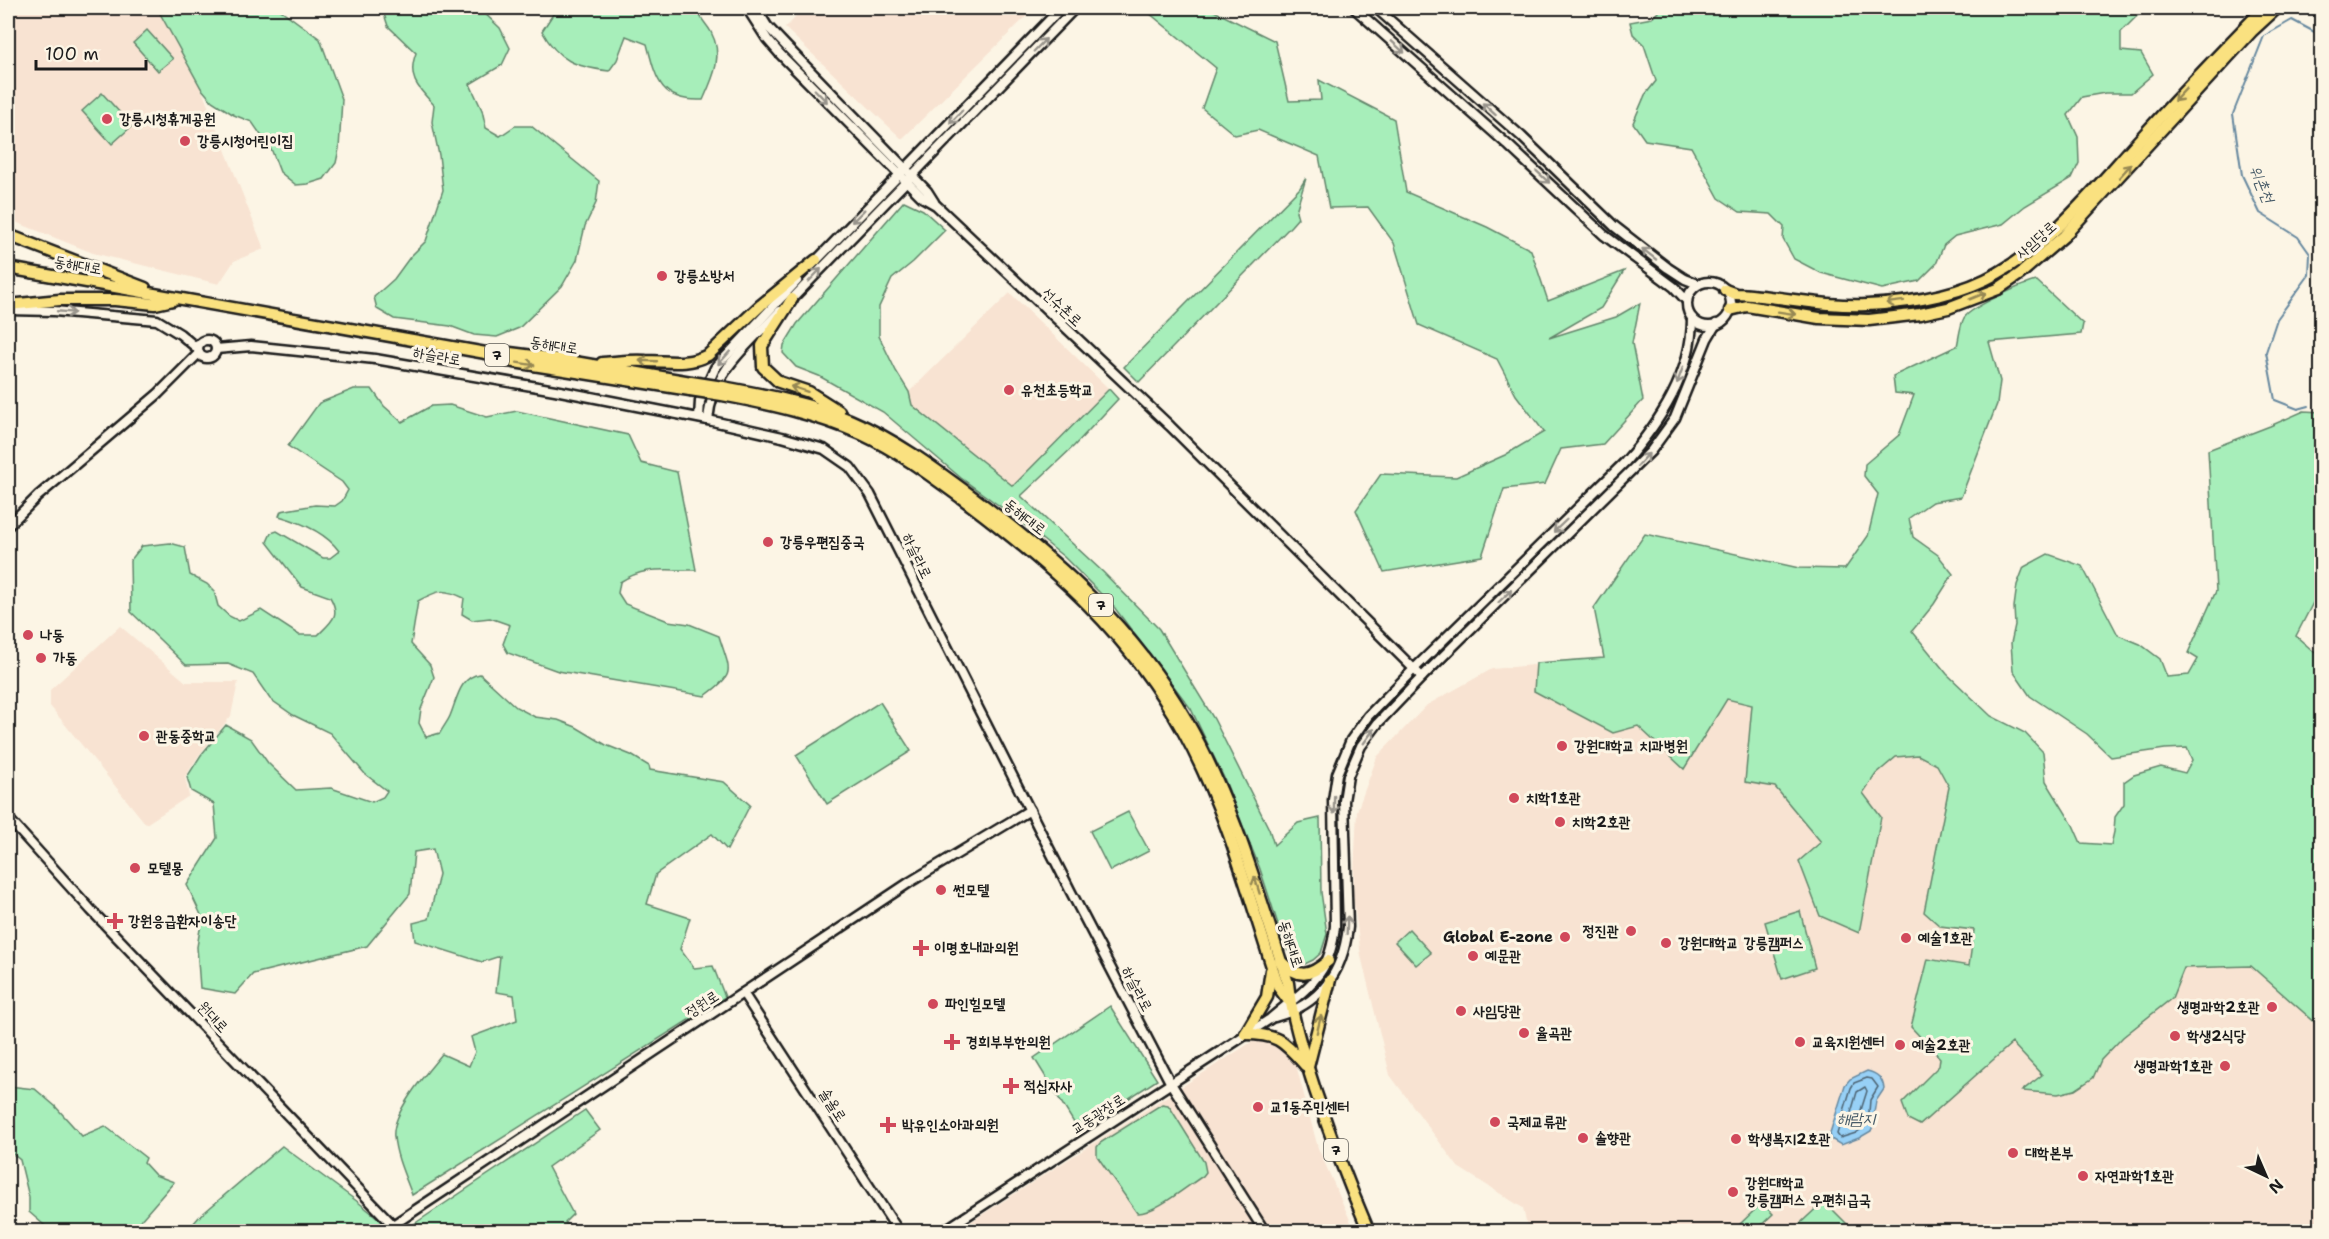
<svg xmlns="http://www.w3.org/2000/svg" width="2329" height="1239" viewBox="0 0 2329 1239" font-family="'Shantell Sans','Poor Story',sans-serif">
  <rect width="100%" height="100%" fill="#fcf5e5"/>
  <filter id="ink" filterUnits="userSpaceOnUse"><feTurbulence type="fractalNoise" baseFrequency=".0167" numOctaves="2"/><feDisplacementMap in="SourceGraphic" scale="12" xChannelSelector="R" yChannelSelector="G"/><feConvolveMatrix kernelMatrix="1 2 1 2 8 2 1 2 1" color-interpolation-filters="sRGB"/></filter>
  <g filter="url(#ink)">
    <g fill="#f8e3d2">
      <polygon points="8,8 157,8 201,88 264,249 234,261 219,284 93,253 8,219"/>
      <polygon points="805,8 1035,8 902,139 785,28"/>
      <polygon points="1010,293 1109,389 1013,486 912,405 909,392"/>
      <polygon points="120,626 186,682 238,682 231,716 199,755 185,777 189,796 146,824 50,706 50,690"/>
      <polygon points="1670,657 1876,774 1896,757 1917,755 1937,765 1949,787 1940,926 1974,929 1969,966 1929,959 1911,1027 1940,1058 1939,1066 1902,1103 1920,1125 2012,1043 2042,1075 2023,1091 2093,1078 2101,1060 2123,1037 2172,998 2184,968 2251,966 2318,1025 2321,1021 2321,1223 2314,1232 1528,1231 1523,1208 1458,1167 1390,1075 1361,956 1353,895 1357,811 1377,757 1427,705 1492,669 1604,658"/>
      <polygon points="1260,1038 1271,1042 1296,1065 1318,1148 1355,1231 955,1232 1250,1043"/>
    </g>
    <g fill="#a7eeba" stroke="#62856b" stroke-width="1.5">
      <polygon points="157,8 278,8 320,39 342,99 339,149 336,163 324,179 308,184 296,185 280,172 272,151 252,122 234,115 212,101 201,88"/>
      <path d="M 387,8 L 415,8 L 434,11 L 445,8 L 479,8 L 500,28 L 510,48 L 502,65 L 470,84 L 482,110 L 486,128 L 500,136 L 515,126 L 531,126 L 599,181 L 596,203 L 585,226 L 577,260 L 562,286 L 519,328 L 497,337 L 474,335 L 450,326 L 394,319 L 377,309 L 374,297 L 394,279 L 410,257 L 426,241 L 443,190 L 439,155 L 432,122 L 434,105 C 417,87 407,77 416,53 L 388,26 L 383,11 Z"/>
      <path d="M 557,8 L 699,8 C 700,21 705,21 711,32 C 724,56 713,78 703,100 C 660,102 656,79 647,44 L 626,36 L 617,60 L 609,71 C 576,67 558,61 542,31 Z"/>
      <polygon points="1143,8 1208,8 1275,41 1289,101 1321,100 1319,80 1394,119 1406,192 1487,227 1531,250 1548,301 1624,271 1601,308 1549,338 1616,317 1640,303 1632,343 1643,400 1603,444 1561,449 1545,484 1504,489 1482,556 1384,572 1356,510 1381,474 1456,477 1505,455 1544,432 1516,395 1497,359 1419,325 1394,243 1368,207 1329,208 1319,156 1258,130 1235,135 1202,108 1216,68"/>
      <polygon points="1662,8 2145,8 2121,32 2121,51 2141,53 2153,74 2131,93 2105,93 2082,97 2068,115 2078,137 2079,163 2072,178 2025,206 2003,224 1955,236 1944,245 1936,264 1919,281 1882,289 1821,273 1794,259 1783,239 1784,227 1771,214 1740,212 1719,198 1691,147 1645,140 1633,123 1645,95 1656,81 1644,45 1633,34 1630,22 1652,18"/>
      <polygon points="147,30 173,59 158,71 133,43"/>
      <polygon points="102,93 132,126 112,144 82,111"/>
      <polygon points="1306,178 1296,211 1298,218 1291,226 1139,382 1124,367 1300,188"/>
      <polygon points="904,201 923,210 945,230 913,262 892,279 879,307 879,336 896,371 909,392 912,405 1013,486 1109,389 1118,399 1074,446 1021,496 1103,572 1159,629 1214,719 1269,829 1274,845 1298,823 1320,818 1321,892 1327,934 1321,953 1313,960 1305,964 1292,956 1285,946 1260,869 1224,778 1191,709 1114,607 1064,557 1012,515 961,478 883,412 819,376 796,367 783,353 784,345 797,324"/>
      <path d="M 2037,281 L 2083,324 L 2081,334 L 1989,342 L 2000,381 L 1997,404 L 1961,497 L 1932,502 L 1909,518 L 1913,537 L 1938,555 L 1953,574 L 1934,604 L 1912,631 L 1947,674 L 1991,716 L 2025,733 L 2043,752 L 2046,781 L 2073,825 L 2081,843 L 2111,845 L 2114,832 L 2115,817 L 2124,804 L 2124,782 L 2134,775 L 2161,767 L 2185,773 L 2192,760 L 2187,748 L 2165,749 L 2111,757 L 2087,734 L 2030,696 L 2013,671 L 2011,643 L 2015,625 L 2014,607 L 2017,585 L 2024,567 L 2048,554 L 2082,566 L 2118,635 L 2140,644 L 2160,659 L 2167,677 L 2189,675 L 2198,659 L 2188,653 L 2216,591 L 2208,450 L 2270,426 L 2304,411 L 2321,412 L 2321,587 L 2296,636 L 2321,658 L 2321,1020 L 2318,1025 L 2251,966 L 2184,968 L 2172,998 L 2123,1037 L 2101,1060 L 2093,1078 L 2075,1090 L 2058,1094 L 2022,1091 L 2042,1075 L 2012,1043 L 1920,1125 L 1908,1119 L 1902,1103 L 1939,1066 L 1940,1058 L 1911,1027 L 1928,959 L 1969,966 L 1974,930 L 1940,926 L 1924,912 L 1949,787 L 1937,765 L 1918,755 L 1896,757 L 1876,774 L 1863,793 L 1881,817 L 1859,933 L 1820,916 L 1799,861 L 1821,842 L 1775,787 L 1745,782 L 1752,705 L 1727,699 L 1684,769 L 1638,726 L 1613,733 L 1534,691 L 1536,663 L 1604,658 L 1594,608 L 1645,534 L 1799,568 L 1845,569 L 1868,536 L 1878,494 L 1864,476 L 1865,464 L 1899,435 L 1914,395 L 1895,393 L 1893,376 L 1957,346 C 1959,338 1960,325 1964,318 C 1971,307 2024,283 2037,281 Z"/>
      <path d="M 354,389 L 372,389 L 384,406 L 402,422 L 431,406 L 450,405 L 487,417 L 517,411 L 628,435 L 641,463 L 677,472 L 696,570 C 666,571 646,565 620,582 L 618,593 L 625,604 L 668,621 L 689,624 L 719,636 C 730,672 737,673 705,696 L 558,671 L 508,653 L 503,644 L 510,625 L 490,618 L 472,620 L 462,614 L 464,598 C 443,588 438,590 418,601 L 411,644 L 430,665 L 434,677 L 421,709 L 419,723 L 426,737 L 440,733 C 443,727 448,721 450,716 C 457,700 459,677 480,674 L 516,707 L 535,717 L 558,720 L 576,727 L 606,745 L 631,755 L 649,766 L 650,770 L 724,782 L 750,805 L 727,850 L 712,834 L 656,874 L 647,904 L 690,918 L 680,949 L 694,968 L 713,966 L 725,997 L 412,1195 C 405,1176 396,1157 394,1137 C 391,1113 427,1072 442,1054 L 469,1066 L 475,1052 L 471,1037 L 517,1020 L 514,995 L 496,992 L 500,956 L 482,962 L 415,941 L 413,923 L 429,919 L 439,874 L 433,849 L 414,852 L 410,894 L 367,946 L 253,974 L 235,994 L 200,988 L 197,947 L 202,917 L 187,885 L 217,838 L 214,804 L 191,791 L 187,777 L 201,755 L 226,725 L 251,739 L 268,763 L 296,790 L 331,788 L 372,802 L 383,797 L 387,791 L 365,774 L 330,733 L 293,715 L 270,699 L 253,674 L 228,664 L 186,665 L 131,612 L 130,561 L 142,546 L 170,543 L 185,547 L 190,575 L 207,584 L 214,591 L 218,606 L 229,616 L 239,621 L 261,610 L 299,635 L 318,635 C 332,621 341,616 330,597 L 302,587 L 267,542 L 271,533 L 277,531 L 323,558 L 330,558 L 339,551 C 326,533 300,522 279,516 L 281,511 L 315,505 L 335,506 L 342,501 L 348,490 L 342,482 L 288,446 L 319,403 Z"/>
      <polygon points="880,702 911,751 827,804 796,755"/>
      <polygon points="1128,812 1149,851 1110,871 1090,831"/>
      <polygon points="1800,911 1815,968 1782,979 1765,922"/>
      <polygon points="1409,929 1431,953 1416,965 1395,942"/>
      <polygon points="1110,1006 1157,1080 1079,1131 1034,1058"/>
      <polygon points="8,1086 35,1089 55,1106 82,1136 105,1126 146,1158 144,1163 155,1175 174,1182 140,1221 138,1231 51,1231 29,1212 29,1197 20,1160 8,1150"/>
      <path d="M 1162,1104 L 1168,1105 L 1171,1109 L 1204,1162 L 1206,1172 L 1203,1176 C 1187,1186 1154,1214 1137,1213 L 1097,1156 L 1097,1147 L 1100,1143 Z"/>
      <polygon points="585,1110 600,1130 548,1167 573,1214 565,1222 570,1231 477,1231 472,1227 466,1231 418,1232 411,1226"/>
      <polygon points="282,1146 358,1202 394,1231 187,1231 199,1217"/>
      <polygon points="1824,1201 1854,1231 1792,1231"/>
      <polygon points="1762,1203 1773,1214 1755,1231 1747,1231 1740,1224"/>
    </g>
    <path fill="#97d0f6" stroke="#66889f" stroke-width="1.5" d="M 1867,1071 C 1877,1073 1883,1078 1884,1089 L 1876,1101 L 1874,1113 L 1875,1121 L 1871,1131 L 1859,1138 L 1841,1145 L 1831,1139 L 1830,1133 L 1845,1085 L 1850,1079 Z"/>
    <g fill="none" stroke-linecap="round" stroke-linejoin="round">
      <g stroke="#4d6473" stroke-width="1.5">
        <polygon points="1867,1078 1872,1079 1878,1087 1870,1100 1868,1124 1856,1133 1840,1138 1837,1134 1851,1088 1854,1083"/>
        <polygon points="1865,1087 1867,1091 1861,1110 1861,1121 1850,1127 1848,1123 1857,1092"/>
      </g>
      <polyline stroke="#66889f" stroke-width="2" points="2309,406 2298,409 2275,400 2266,352 2277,319 2309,275 2310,254 2298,237 2260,213 2242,175 2233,114 2264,36 2292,20 2322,36"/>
      <defs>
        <g id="tertiary">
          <polyline points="747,8 767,39 780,54 922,197 936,205 1170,426 1422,677"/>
          <polyline points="756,8 767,26 787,47 927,191 934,202"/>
          <polyline points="1354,8 1509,146 1604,235 1674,287 1687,301"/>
          <polyline points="1376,8 1521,136 1614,226 1668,268 1685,279 1698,284"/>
          <polyline points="812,265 1061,8"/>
          <circle cx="1709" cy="304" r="22"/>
          <polyline points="789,302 1075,8"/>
          <polyline points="8,310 54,311 157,320 180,334 198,349"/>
          <circle cx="207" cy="349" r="9"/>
          <polyline points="216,349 251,346 375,359 555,390 708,420 782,437 824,449 850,467 870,494 1071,892 1170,1082 1265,1232"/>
          <polyline points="699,418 700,401 715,368 797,281"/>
          <path d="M 708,420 C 712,371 748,345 780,311"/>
          <polyline points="8,526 38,496 158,394 199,353"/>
          <polyline points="8,818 91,910 393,1225 402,1232"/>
          <polyline points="743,993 899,1232"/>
          <path d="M 1275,1017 C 1321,1004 1343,973 1348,927 L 1344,801 L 1348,776 L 1361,746 L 1378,723 L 1422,677 L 1651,451 L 1675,418 L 1707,339 L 1716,324"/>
          <polyline points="393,1225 910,882 1030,810"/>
          <path d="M 942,1232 L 1270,1019 C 1306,988 1330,978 1335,926 L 1333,800 L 1337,774 L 1351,740 L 1368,716 L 1414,669 L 1625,462 C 1660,422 1692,374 1692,318"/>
        </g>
        <g id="primary">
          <polyline points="8,235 145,288"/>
          <polyline points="8,268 497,355"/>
          <polyline points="792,299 762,346 763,367 779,382 809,392 839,411"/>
          <polyline points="8,305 60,300 115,300 155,304 173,300"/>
          <path d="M 602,363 C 616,362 631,360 646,361 C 668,361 687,366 708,355 L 761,305 L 816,260"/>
          <path d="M 723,387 C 766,395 809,403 850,420 C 895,439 934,468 973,497 C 1057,560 1134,628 1187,721 C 1234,803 1259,895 1288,983 C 1292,1020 1304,1055 1315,1090 C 1331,1138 1349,1185 1369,1232"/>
          <polyline points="690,390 508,361 497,355 510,353 557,359 691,382"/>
          <path d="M 722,395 C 770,404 816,414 861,434 C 900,452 934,478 968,503 C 1058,571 1129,633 1184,733 C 1228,813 1250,902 1279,988 L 1288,1000"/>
          <path d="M 1280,961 C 1299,979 1309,977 1328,961"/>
          <polyline points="1245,1034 1267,997 1271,970"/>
          <path d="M 1245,1034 C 1278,1034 1283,1041 1305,1065"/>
          <polyline points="1308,1067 1330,980"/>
        </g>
        <g id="trunk">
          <path d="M 1725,290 L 1736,294 C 1780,296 1823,307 1867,305 C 1911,303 1960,295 1998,273 C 2054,241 2097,186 2140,139 C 2180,95 2222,51 2264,8"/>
          <polyline points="1730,310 1747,306 1819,318 1869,320 1920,314 1948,308 1998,289 2020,274 2064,236 2252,31 2277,8"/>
        </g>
      </defs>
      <use href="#tertiary" stroke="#1c1c1c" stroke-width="13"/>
      <use href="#primary" stroke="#1c1c1c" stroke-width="15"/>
      <use href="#trunk" stroke="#1c1c1c" stroke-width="15"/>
      <use href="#tertiary" stroke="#fcf5e5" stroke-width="8"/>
      <use href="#primary" stroke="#fae180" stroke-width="10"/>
      <use href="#trunk" stroke="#fae180" stroke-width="10"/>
      <defs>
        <g id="primary-bridge">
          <polyline points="691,382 723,387"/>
          <polyline points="690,390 722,395"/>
        </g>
      </defs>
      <use href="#primary-bridge" stroke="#1c1c1c" stroke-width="15" stroke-linecap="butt"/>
      <use href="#primary-bridge" stroke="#fae180" stroke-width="10"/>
    </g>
    <defs><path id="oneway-shaft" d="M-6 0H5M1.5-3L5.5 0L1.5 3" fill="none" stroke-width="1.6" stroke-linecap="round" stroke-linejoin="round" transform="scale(1.5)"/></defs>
    <g stroke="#97938b">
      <use href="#oneway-shaft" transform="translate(1040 45) rotate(-46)"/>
      <use href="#oneway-shaft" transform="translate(1398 47) rotate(42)"/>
      <use href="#oneway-shaft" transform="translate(821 96) rotate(46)"/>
      <use href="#oneway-shaft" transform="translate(1489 109) rotate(-138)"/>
      <use href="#oneway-shaft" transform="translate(956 117) rotate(134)"/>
      <use href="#oneway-shaft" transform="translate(1543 177) rotate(43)"/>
      <use href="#oneway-shaft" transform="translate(858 216) rotate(135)"/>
      <use href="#oneway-shaft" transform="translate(1649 254) rotate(-142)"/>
      <use href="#oneway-shaft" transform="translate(815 275) rotate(-46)"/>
      <use href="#oneway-shaft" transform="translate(66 312) rotate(5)"/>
      <use href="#oneway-shaft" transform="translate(724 358) rotate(132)"/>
      <use href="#oneway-shaft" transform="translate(1680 375) rotate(110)"/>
      <use href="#oneway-shaft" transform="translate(1643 460) rotate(-48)"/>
      <use href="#oneway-shaft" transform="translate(1560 526) rotate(136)"/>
      <use href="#oneway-shaft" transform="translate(1505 596) rotate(-44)"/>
      <use href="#oneway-shaft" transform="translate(1369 736) rotate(-54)"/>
      <use href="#oneway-shaft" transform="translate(1334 805) rotate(91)"/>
      <use href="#oneway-shaft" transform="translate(1347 925) rotate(-88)"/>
    </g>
    <g stroke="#968853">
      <use href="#oneway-shaft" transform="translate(2180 95) rotate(133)"/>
      <use href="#oneway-shaft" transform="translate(2125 171) rotate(-48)"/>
      <use href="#oneway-shaft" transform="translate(1978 296) rotate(-22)"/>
      <use href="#oneway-shaft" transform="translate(1895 302) rotate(173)"/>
      <use href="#oneway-shaft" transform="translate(1787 313) rotate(9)"/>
      <use href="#oneway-shaft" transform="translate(648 361) rotate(-178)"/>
      <use href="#oneway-shaft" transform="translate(526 364) rotate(9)"/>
      <use href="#oneway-shaft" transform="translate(799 389) rotate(-162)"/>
      <use href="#oneway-shaft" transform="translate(1257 885) rotate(-107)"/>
      <use href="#oneway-shaft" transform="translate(1319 1024) rotate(-76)"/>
    </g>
  </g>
  <g fill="#d1495b" stroke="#fcf5e5" stroke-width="2">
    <circle cx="107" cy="119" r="6"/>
    <circle cx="185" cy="141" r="6"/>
    <circle cx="662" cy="276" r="6"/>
    <circle cx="1009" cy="390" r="6"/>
    <circle cx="768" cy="542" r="6"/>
    <circle cx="28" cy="635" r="6"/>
    <circle cx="41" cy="658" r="6"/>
    <circle cx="144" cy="736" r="6"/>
    <circle cx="1562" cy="746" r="6"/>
    <circle cx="1514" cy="798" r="6"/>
    <circle cx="1560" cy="822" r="6"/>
    <circle cx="135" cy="868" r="6"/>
    <circle cx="941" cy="890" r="6"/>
    <path d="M112 912h6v6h6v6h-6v6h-6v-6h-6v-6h6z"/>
    <circle cx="1631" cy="931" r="6"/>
    <circle cx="1565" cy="937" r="6"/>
    <circle cx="1906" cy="938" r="6"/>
    <circle cx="1666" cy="943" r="6"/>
    <path d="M918 939h6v6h6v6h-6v6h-6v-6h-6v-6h6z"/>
    <circle cx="1473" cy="956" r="6"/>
    <circle cx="933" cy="1004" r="6"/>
    <circle cx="2272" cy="1007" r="6"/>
    <circle cx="1461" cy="1011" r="6"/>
    <circle cx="1524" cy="1033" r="6"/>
    <circle cx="2175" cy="1036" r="6"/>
    <path d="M949 1033h6v6h6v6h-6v6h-6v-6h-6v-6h6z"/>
    <circle cx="1800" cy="1042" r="6"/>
    <circle cx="1900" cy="1045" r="6"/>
    <circle cx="2225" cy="1066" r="6"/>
    <path d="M1008 1077h6v6h6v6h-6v6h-6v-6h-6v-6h6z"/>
    <circle cx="1258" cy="1107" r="6"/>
    <circle cx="1495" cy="1122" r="6"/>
    <path d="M885 1116h6v6h6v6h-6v6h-6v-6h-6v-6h6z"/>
    <circle cx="1583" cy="1138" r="6"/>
    <circle cx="1736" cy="1139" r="6"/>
    <circle cx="2013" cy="1153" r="6"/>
    <circle cx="2083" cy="1176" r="6"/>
    <circle cx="1733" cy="1192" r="6"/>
  </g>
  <g text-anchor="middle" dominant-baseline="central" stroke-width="6" stroke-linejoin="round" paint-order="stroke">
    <g fill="#fcf5e5" stroke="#5f5d58" stroke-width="1.5">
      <rect x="485" y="344" width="24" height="22" rx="4.5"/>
      <rect x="1089" y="594" width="24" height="22" rx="4.5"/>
      <rect x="1324" y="1139" width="24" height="22" rx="4.5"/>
    </g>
    <g font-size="14" font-weight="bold" fill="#1c1c1c">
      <text x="497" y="355">7</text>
      <text x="1101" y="605">7</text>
      <text x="1336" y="1150">7</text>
    </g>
    <g font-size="15" font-weight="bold" fill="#1c1c1c" stroke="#fcf5e5" text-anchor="start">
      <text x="119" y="119">강릉시청휴게공원</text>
      <text x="197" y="141">강릉시청어린이집</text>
      <text x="674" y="276">강릉소방서</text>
      <text x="1021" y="390">유천초등학교</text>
      <text x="780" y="542">강릉우편집중국</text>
      <text x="40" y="635">나동</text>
      <text x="53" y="658">가동</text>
      <text x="156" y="736">관동중학교</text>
      <text x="1574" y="746">강원대학교 치과병원</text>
      <text x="1526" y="798">치학1호관</text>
      <text x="1572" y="822">치학2호관</text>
      <text x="147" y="868">모텔몽</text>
      <text x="953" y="890">썬모텔</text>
      <text x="128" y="921">강원응급환자이송단</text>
      <text x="1619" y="931" text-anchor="end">정진관</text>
      <text x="1553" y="937" text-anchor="end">Global E-zone</text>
      <text x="1918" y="938">예술1호관</text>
      <text x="1678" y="943">강원대학교 강릉캠퍼스</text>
      <text x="934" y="948">이명호내과의원</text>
      <text x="1485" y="956">예문관</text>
      <text x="945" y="1004">파인힐모텔</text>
      <text x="2260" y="1007" text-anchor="end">생명과학2호관</text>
      <text x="1473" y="1011">사임당관</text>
      <text x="1536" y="1033">율곡관</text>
      <text x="2187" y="1036">학생2식당</text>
      <text x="966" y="1042">경희부부한의원</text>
      <text x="1812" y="1042">교육지원센터</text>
      <text x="1912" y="1045">예술2호관</text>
      <text x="2213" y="1066" text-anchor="end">생명과학1호관</text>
      <text x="1024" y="1086">적십자사</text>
      <text x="1270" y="1107">교1동주민센터</text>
      <text x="1507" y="1122">국제교류관</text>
      <text x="902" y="1125">박유인소아과의원</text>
      <text x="1595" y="1138">솔향관</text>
      <text x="1748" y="1139">학생복지2호관</text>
      <text x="2025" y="1153">대학본부</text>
      <text x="2095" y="1176">자연과학1호관</text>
      <text x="1745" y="1183">강원대학교<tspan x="1745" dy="17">강릉캠퍼스 우편취급국</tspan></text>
    </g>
    <g font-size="15" fill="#1c1c1c" stroke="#fcf5e5">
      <text transform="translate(2036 240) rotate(-42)">사임당로</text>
      <text transform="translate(78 265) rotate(10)">동해대로</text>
      <text transform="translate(1062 307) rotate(43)">선수촌로</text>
      <text transform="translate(554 345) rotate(9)">동해대로</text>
      <text transform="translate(437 356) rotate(10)">하슬라로</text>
      <text transform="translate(1025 517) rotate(38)">동해대로</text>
      <text transform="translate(917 556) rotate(64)">하슬라로</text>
      <text transform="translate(1291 944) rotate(72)">동해대로</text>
      <text transform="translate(1137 989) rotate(62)">하슬라로</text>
      <text transform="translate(702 1004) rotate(-33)">정원로</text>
      <text transform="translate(213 1017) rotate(47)">원대로</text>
      <text transform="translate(833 1105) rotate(57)">솔올로</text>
      <text transform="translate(1098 1114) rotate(-33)">교동광장로</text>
    </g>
    <g font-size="16" font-style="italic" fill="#475b68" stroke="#fcf5e5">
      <text transform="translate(2262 184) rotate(67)">위촌천</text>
      <text x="1856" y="1118">해람지</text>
    </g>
  </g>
  <rect width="2329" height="1239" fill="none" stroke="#fcf5e5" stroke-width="30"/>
  <rect x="15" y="15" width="2299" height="1209" fill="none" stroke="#1c1c1c" stroke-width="2" filter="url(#ink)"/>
  <g transform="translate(2266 1176) rotate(136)" stroke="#fcf5e5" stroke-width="4.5" paint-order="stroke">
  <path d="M0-4.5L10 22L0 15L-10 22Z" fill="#1c1c1c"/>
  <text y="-9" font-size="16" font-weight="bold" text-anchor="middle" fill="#1c1c1c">N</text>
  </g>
  <path d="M36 60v9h110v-9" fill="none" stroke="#1c1c1c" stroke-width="3"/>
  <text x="45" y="60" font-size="18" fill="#1c1c1c" stroke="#fcf5e5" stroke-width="4.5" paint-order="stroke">100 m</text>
</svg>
